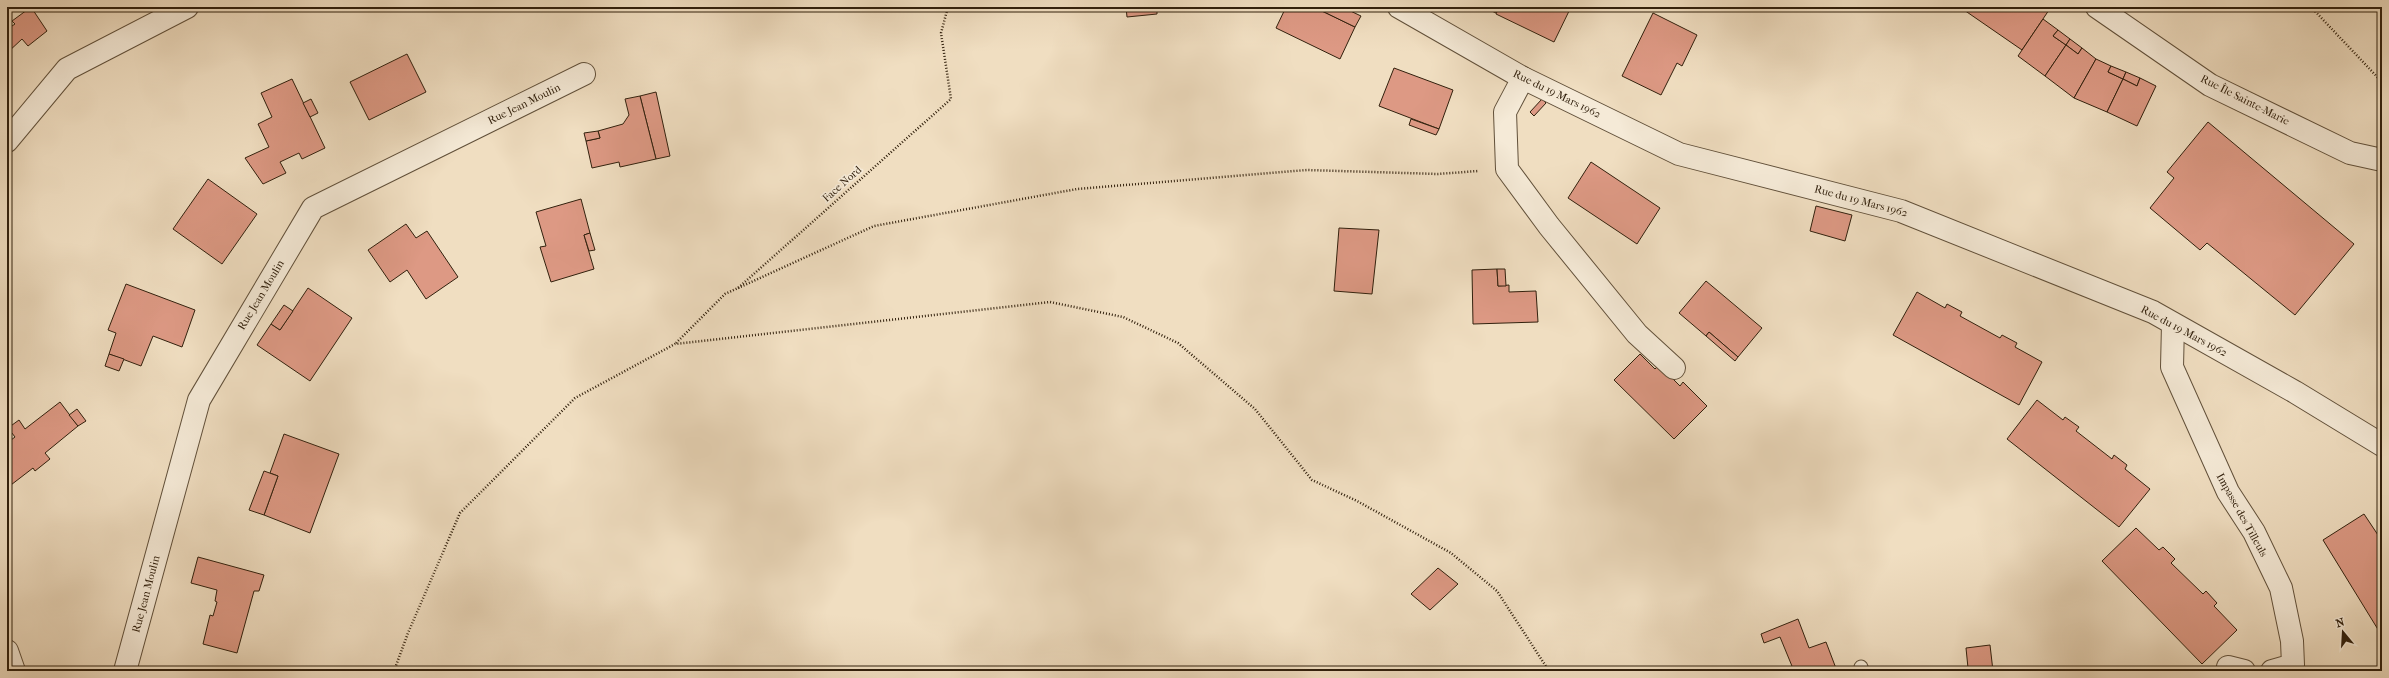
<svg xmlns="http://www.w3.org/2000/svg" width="2389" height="678" viewBox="0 0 2389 678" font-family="'IM FELL French Canon',serif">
  <rect width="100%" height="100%" fill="#f0dec1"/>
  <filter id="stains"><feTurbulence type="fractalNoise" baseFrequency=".005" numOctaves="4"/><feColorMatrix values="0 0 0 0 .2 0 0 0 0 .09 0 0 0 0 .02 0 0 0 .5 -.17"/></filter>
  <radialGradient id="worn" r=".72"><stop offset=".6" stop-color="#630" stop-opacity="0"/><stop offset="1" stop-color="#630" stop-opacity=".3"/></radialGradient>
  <g fill="#dd9984" stroke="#31200d">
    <polygon points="31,7 47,31 28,46 22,39 7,53 7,20 12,26 15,24 12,21"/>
    <polygon points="1126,7 1157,7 1157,14 1127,17"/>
    <polygon points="1286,7 1325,7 1322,11 1355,27 1340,59 1276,28"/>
    <polygon points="1325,7 1342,7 1361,16 1355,27 1322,11"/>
    <polygon points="1483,7 1499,7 1496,13"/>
    <polygon points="1499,7 1571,7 1554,42 1496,14"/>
    <polygon points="1967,7 2044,7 2049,10 2022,50 1964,10"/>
    <polygon points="1653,13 1697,35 1682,66 1677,63 1661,95 1622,76"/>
    <polygon points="2043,19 2058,30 2053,36 2066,45 2045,76 2018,56"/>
    <polygon points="2058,30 2070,39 2066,45 2053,36"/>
    <polygon points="2070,39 2082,48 2078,54 2066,45"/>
    <polygon points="2066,45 2078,54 2082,48 2096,59 2074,98 2045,76"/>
    <polygon points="407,54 426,92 369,120 350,82"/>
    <polygon points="2096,59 2111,66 2108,72 2123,79 2107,112 2074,98"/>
    <polygon points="2111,66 2126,72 2123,79 2108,72"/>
    <polygon points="1394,68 1453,90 1439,129 1379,106"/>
    <polygon points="2126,72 2140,78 2137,86 2123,79"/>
    <polygon points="2140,78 2156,86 2137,126 2107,112 2123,79 2137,86"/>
    <polygon points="292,79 325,148 302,159 299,153 280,162 286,173 263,184 245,158 269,147 258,124 272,117 261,93"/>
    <polygon points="656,92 670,156 656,159 640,96"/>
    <polygon points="640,96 656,159 620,167 619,162 592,168 586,141 600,138 598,131 623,124 629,115 625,99"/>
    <polygon points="311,99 318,113 310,117 303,103"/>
    <polygon points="1542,99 1546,103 1534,116 1530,112"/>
    <polygon points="1411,119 1439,129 1436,135 1409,125"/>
    <polygon points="2208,122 2354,244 2295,315 2207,243 2200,250 2150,208 2174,178 2167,172"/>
    <polygon points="598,131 600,138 586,141 584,133"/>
    <polygon points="1591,162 1660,208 1637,244 1568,198"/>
    <polygon points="208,179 257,214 222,264 173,229"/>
    <polygon points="581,199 590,233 584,235 594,269 551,282 540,247 546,246 536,212"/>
    <polygon points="1816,206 1852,215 1845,241 1810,231"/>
    <polygon points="406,224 416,238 427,231 458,277 426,299 407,270 390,282 368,250"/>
    <polygon points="1339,228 1379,230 1372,294 1334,291"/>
    <polygon points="590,233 595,250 589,251 584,235"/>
    <polygon points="1497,269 1498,286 1509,285 1509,292 1536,291 1538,322 1473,324 1472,270"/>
    <polygon points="1497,269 1505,269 1506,286 1498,286"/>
    <polygon points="1706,281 1762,328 1738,357 1709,332 1706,336 1679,313"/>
    <polygon points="126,284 195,310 182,347 153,336 141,366 109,354 116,333 108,330"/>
    <polygon points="308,288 352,318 310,381 257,345 271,324 280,330"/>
    <polygon points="1917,292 1945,308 1947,304 1962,312 1960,316 2000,338 2002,335 2017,343 2015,347 2042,362 2019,405 1893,335"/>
    <polygon points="284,305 293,311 280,330 271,324"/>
    <polygon points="1709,332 1738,357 1735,361 1706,336"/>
    <polygon points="109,354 124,359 119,371 105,366"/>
    <polygon points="1640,354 1655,369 1659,365 1680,386 1683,382 1707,406 1674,439 1614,380"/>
    <polygon points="2037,400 2063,420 2065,417 2079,427 2076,431 2112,459 2114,455 2127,465 2125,469 2150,489 2119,527 2007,439"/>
    <polygon points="60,402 78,426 45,453 50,459 35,471 33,468 7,488 7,443 15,437 8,428 19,420 25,429"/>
    <polygon points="77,409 86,421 78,426 69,415"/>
    <polygon points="284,434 339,454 310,533 264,515 278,476 270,473"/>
    <polygon points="264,471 278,476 264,515 249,510"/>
    <polygon points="2364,514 2382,541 2382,636 2323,540"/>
    <polygon points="2136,528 2159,550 2163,547 2175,559 2171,563 2203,594 2206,591 2217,603 2214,606 2237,630 2202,664 2102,561"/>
    <polygon points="198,557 264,575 259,591 254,591 237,653 203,644 210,615 213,616 217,602 215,601 217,590 191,583"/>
    <polygon points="1438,568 1458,584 1430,610 1411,594"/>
    <polygon points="1798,619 1809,648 1826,642 1837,671 1794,671 1780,637 1764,643 1761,634"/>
    <polygon points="1990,645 1993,671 1941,671 1968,668 1966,648"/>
  </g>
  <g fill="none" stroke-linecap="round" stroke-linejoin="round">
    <defs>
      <polyline id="lane" points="1861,667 1862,671"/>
      <g id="street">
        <polyline points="1399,7 1523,78 1679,154 1901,211 2153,312 2295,392 2382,445"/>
        <polyline points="2097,7 2210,85 2350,153 2382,160"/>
        <polyline points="1523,78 1505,112 1507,169 1549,226 1637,334 1674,368"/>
        <polyline points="7,141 67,69 187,7"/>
        <polyline points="2173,324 2172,367 2228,492 2254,532 2281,588 2292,641 2293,665 2272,671"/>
        <polyline points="7,651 14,671"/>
        <polyline points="2228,667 2244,671"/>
        <polyline points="125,671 199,400 313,208 584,74"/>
      </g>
    </defs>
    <use href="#lane" stroke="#61503a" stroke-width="15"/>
    <use href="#street" stroke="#61503a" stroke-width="24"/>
    <g stroke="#31200d" stroke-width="2.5" stroke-dasharray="1 2" stroke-linecap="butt">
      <polyline points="2311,7 2382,82"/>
      <polyline points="738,288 874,226 1077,189 1307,170 1438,174 1478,171"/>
      <polyline points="676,343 725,294 738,288 951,99 941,33 948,7"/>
      <polyline points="394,671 408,633 460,513 575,398 675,344 1050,302 1123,317 1178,343 1255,409 1312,480 1357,501 1451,553 1497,591 1549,671"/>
    </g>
    <use href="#lane" stroke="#f5ead7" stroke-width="13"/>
    <use href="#street" stroke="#f5ead7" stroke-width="22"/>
  </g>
  <g text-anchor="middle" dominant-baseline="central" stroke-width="3" stroke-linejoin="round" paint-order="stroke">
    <g font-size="11" fill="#31200d" stroke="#f5ead7">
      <text transform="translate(1557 94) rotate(26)">Rue du 19 Mars 1962</text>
      <text transform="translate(2245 100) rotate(27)">Rue Île Sainte-Marie</text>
      <text transform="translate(524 104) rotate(-26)">Rue Jean Moulin</text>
      <text transform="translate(842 184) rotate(-42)">Face Nord</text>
      <text transform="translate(1861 201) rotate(15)">Rue du 19 Mars 1962</text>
      <text transform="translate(261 295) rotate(-59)">Rue Jean Moulin</text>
      <text transform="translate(2184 331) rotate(28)">Rue du 19 Mars 1962</text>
      <text transform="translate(2242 515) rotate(61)">Impasse des Tilleuls</text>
      <text transform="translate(146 594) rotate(-75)">Rue Jean Moulin</text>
    </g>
  </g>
  <rect width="2389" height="678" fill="none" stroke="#f0dec1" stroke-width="24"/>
  <rect x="8" y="8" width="2373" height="662" fill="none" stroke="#31200d" stroke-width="2"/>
  <rect x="12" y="12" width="2365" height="654" fill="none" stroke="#31200d"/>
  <g transform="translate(2343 632) rotate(342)" stroke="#f5ead7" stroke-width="3" paint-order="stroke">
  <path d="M0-3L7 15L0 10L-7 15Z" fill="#31200d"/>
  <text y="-6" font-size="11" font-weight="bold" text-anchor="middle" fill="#31200d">N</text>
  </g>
  <rect width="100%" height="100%" filter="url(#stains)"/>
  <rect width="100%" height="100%" fill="url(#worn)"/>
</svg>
